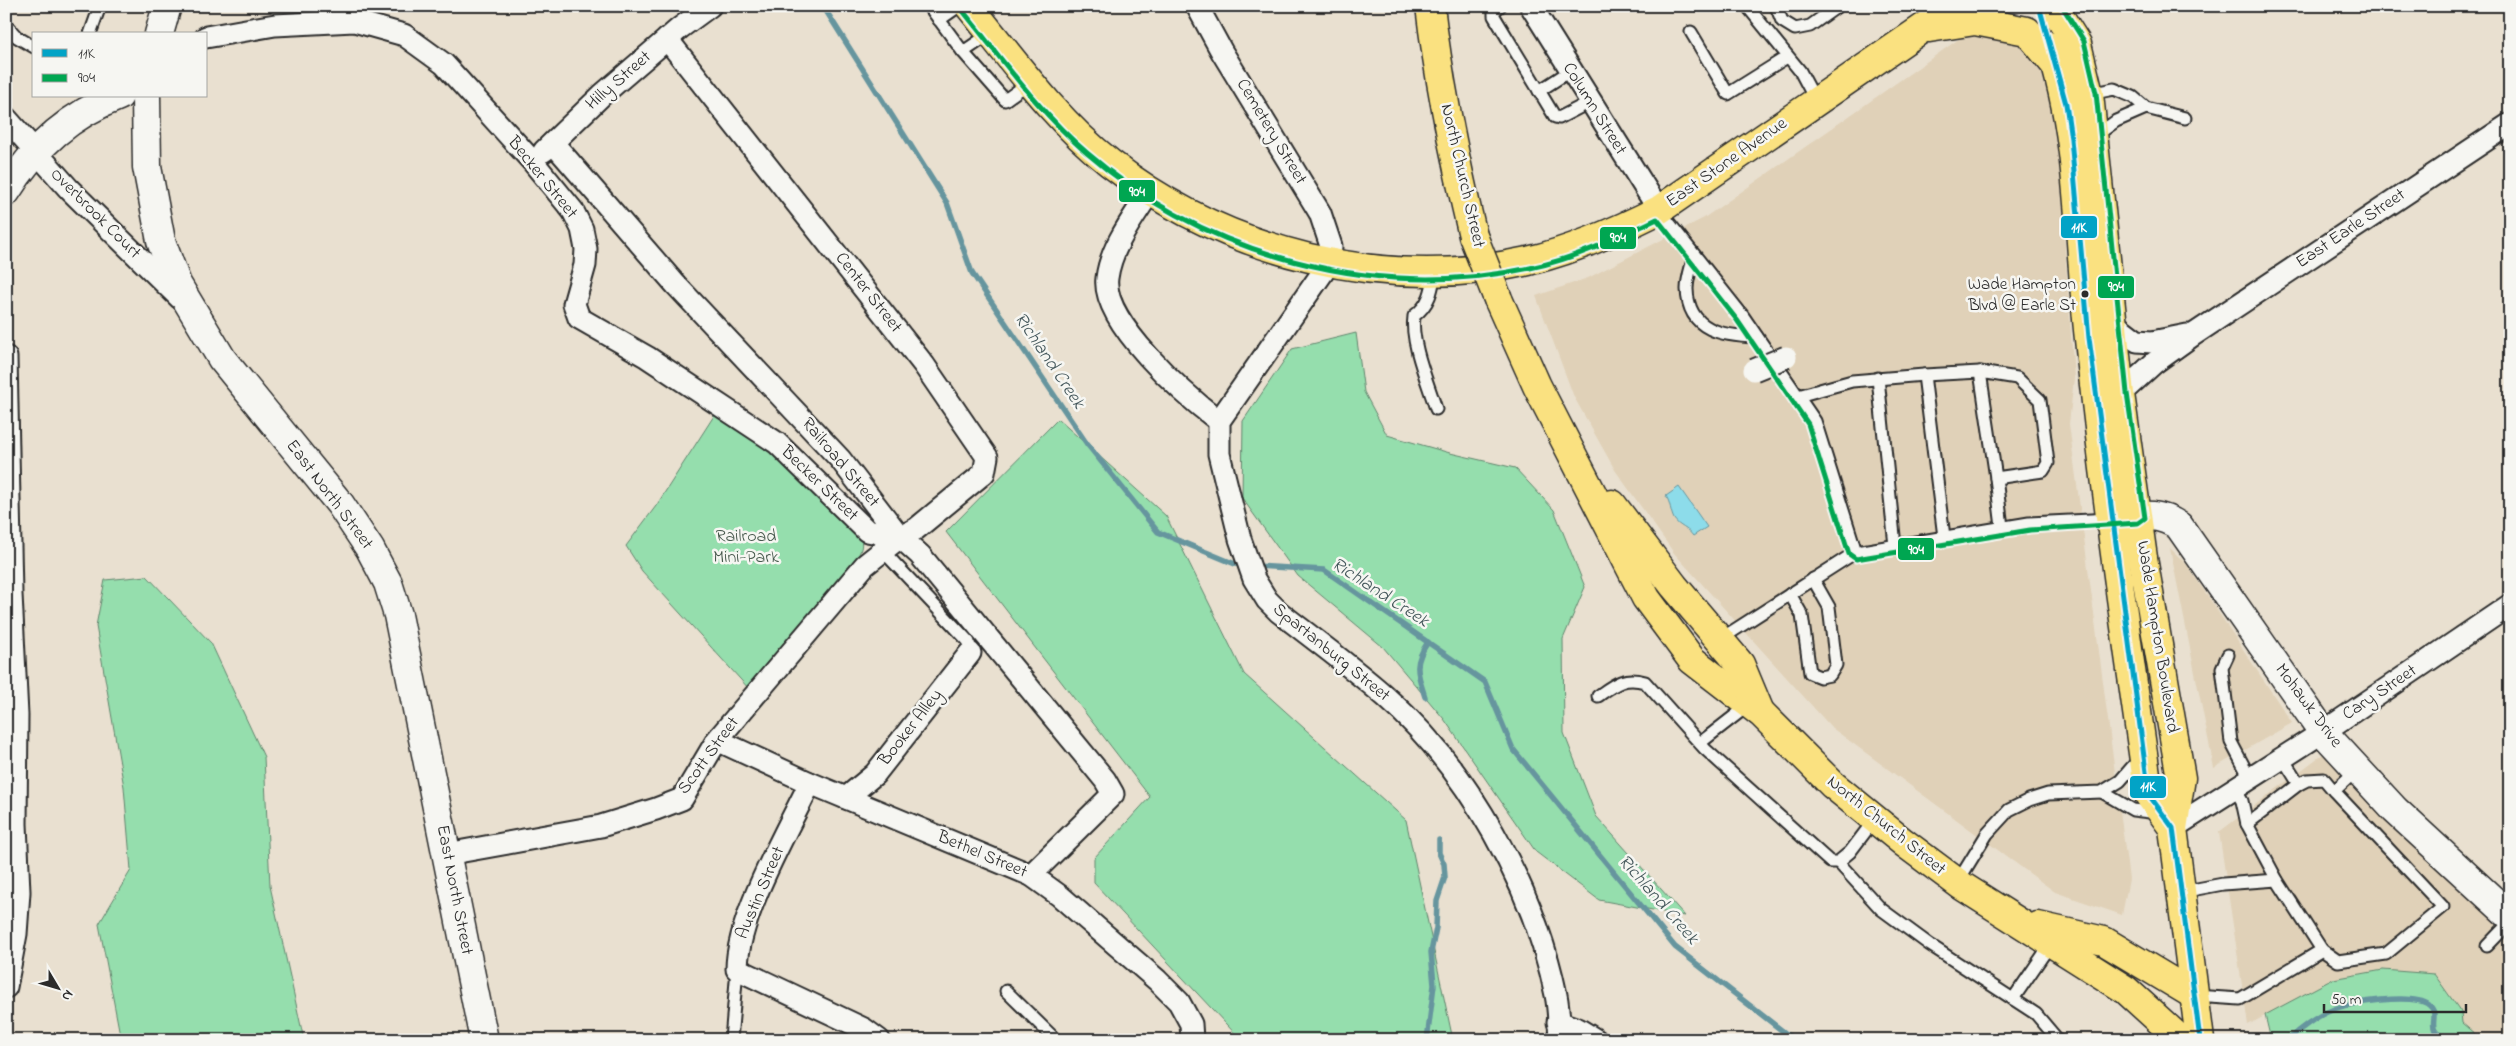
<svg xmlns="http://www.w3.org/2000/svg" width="2516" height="1046" viewBox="0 0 2516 1046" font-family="'Indie Flower',sans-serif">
  <rect width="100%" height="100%" fill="#e9e0d0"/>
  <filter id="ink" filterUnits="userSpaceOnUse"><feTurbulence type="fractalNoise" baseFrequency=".02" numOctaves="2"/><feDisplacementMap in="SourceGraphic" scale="10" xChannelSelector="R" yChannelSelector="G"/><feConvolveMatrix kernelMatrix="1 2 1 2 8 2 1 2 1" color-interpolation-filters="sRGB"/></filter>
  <g filter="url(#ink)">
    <g fill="#e0d1b8">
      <polygon points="1976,27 2023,37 2043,64 2060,124 2064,232 2074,378 2069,424 2129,879 2122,915 2055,892 1832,728 1674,553 1615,470 1574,397 1536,296 1588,278 1704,218"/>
      <polygon points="2170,548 2187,565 2292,723 2214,768"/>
      <polygon points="2327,751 2430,857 2510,932 2510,1040 2482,1040 2462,1023 2461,1012 2434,974 2383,970 2333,979 2248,1025 2219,832"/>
    </g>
    <g fill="#95dead" stroke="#60846c">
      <polygon points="1356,333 1364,392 1387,435 1450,453 1515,468 1554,510 1585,587 1563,639 1564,733 1596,816 1685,916 1599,900 1536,852 1444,719 1383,647 1298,576 1242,498 1243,421 1292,349"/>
      <path d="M 719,408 L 735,418 L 860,534 C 865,549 858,556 850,568 L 750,690 L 642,571 L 626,546 L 656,506 Z"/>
      <polygon points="1058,419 1166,516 1244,674 1406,820 1453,1040 1241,1040 1094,883 1094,858 1150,797 946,532"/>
      <polygon points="147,576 211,643 264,757 270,886 304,1040 121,1040 99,924 131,870 124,787 96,626 105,580"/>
      <polygon points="2383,970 2434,974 2461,1012 2462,1023 2482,1040 2271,1040 2265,1015 2333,979"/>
    </g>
    <path fill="#8ddcea" stroke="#66959e" d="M 1679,487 L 1707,527 L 1693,536 C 1688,528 1679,527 1674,519 C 1670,511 1671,504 1666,496 Z"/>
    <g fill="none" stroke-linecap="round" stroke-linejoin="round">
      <g stroke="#66959e" stroke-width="5.5">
        <polyline points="823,6 947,203 972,273 1087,444 1158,532 1235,564 1245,565"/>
        <polyline points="1255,566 1324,570 1485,682 1513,749 1675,947 1794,1040"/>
        <path d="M 1425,697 C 1417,672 1413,664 1428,642"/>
        <polyline points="1427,1040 1434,985 1431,952 1436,928 1437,901 1445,877 1444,864 1439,853 1439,840"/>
        <path d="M 2288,1040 C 2299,1029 2317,1016 2332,1010 C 2349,1002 2414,993 2429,1005 C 2443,1017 2420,1030 2450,1040"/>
      </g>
      <defs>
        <g id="lane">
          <polyline points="929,6 963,52"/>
          <polyline points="1500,6 1494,11 1494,16 1555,117 1559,118 1590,102"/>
          <polyline points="1747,6 1800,71 1816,101"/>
          <polyline points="1776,6 1782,21 1795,29 1810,26 1838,6"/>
          <polyline points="939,20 959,6"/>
          <polyline points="6,25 17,37 34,47"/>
          <polyline points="1691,32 1728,94 1787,57"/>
          <polyline points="991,33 963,52 1005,100 1030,82"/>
          <polyline points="90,34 100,6"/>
          <polyline points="1539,91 1570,71"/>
          <polyline points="2089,94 2114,89 2133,97 2146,108 2185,118"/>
          <polyline points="2094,137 2116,121 2146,108"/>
          <polyline points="1659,210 1743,316 1815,421 1856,552 2029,523 2111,519"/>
          <path d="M 1694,255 C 1692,265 1687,278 1687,289 C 1688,332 1724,336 1757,337"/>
          <path d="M 1435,272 C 1432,290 1430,304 1414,316 C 1410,342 1428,383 1436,409"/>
          <polyline points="1980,372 1996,478"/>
          <polyline points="1924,375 1944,537"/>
          <polyline points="1878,378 1895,546"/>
          <polyline points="1798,396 1852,381 1924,375 1980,372 2017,378 2040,400 2048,463 2043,471 1996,478 2002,527"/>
          <polyline points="882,550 969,642 970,653"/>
          <polyline points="1790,594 1802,615 1810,673 1820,677 1830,675 1836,665 1829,607 1813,579"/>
          <polyline points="1719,640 1856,552"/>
          <polyline points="2228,655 2222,668 2231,742 2250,778"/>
          <path d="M 1598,696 C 1615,684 1624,676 1645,682 L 1705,749 L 1830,862 L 1838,862 L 1850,852 L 1875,819"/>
          <polyline points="1700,743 1750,704"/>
          <polyline points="2299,784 2307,780 2324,779 2334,791"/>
          <polyline points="2235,789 2242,801 2247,824"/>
          <polyline points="2102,792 2133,810 2158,813"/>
          <polyline points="1838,862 1881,909 1930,945 2036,1014 2058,1040"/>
          <polyline points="2277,880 2247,824 2299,784 2282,757"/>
          <polyline points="1957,883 1987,834 2009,810 2029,800 2048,794 2102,792 2120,781 2140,758"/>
          <polyline points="2181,892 2223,884 2277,880 2322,950 2240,999 2195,996"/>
          <polyline points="2487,946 2510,922"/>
          <polyline points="2322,950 2338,961 2386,954 2443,907 2334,791 2357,770"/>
          <polyline points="1006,991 1056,1040"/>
          <polyline points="2013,999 2052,942"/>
          <polyline points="731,1040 737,969"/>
        </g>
        <g id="street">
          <path d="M 1197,6 L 1222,52 L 1320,213 L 1331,246 L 1330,262 L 1219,421 L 1219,454 L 1240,539 L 1254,579 L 1267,600 L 1279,612 C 1315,640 1352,667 1386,697 C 1468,769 1534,888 1556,995 C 1559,1009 1559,1025 1560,1040"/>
          <polyline points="1531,6 1659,210"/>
          <polyline points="206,37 275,25 354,21 404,35 444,64 533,162 573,211 582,229 586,249 585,265 574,304 579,318 647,357 777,443 867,531 900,537"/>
          <polyline points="6,118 69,189 180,298"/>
          <polyline points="553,143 676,285 840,459 900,537 920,555 1105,780 1113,794 1031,875"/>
          <polyline points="544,151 602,95 680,28 710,6"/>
          <path d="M 1151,190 C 1134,217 1111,246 1107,278 C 1101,322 1186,396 1219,421"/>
          <polyline points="2112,322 2137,341 2152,342 2187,335"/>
          <polyline points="6,357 11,594 17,715 16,824 19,892 16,934 6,987"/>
          <polyline points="2120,394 2154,363 2193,335 2510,124"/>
          <polyline points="717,740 810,783 1031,875 1060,896 1157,980 1179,1002 1191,1024 1192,1040"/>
          <path d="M 810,783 C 786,833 737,917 737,969 L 864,1029 L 879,1040"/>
          <polyline points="846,798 875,774 970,653"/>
          <polyline points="2173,828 2323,732 2510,605"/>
          <polyline points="447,854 601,826 656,809 682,799 717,740 865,565 900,537 916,529 984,473 987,457 924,365 667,39"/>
          <polyline points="1558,1022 1578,1029 1596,1040"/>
        </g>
        <g id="secondary">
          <polyline points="159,34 167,6"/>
          <polyline points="146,96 147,167 161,241 177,284 222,359 340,504 370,549 388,583 398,615 484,1040"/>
          <path d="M 6,192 C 33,148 71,114 119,96"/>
          <path d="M 2115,518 C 2141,516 2156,511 2179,526 L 2323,732 L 2395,810 L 2510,916"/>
        </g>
        <g id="primary">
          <path d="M 1430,6 C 1439,84 1455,160 1473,236"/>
          <polyline points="2053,6 2077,44 2089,94 2120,394 2143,558 2181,778 2173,828 2200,1040"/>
          <path d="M 2050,46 C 2081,139 2078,241 2089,339 C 2105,491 2127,643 2149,795 L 2173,828"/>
          <polyline points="1498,299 1537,386 1646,598 1692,660 1762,714 1833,785 1903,842 1962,886 2126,990 2181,1040"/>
          <polyline points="1612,504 1674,586 1740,664 1760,712"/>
          <polyline points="2038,926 2104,941 2194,995"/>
        </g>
        <g id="highway">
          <path d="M 969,6 C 1013,60 1055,120 1110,163 C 1226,253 1384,293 1528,261 C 1574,250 1617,231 1659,210 L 1955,6"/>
          <polyline points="1929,28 1975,21 2027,31 2057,67"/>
        </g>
      </defs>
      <use href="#lane" stroke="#2b2b2b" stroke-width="15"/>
      <use href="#street" stroke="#2b2b2b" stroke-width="25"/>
      <use href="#secondary" stroke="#2b2b2b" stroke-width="31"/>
      <use href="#primary" stroke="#2b2b2b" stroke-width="31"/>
      <use href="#highway" stroke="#2b2b2b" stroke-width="31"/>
      <use href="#lane" stroke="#f6f6f2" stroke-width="11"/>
      <use href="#street" stroke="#f6f6f2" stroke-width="21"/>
      <use href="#secondary" stroke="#f6f6f2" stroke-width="28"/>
      <use href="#primary" stroke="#fae180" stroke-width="28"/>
      <use href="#highway" stroke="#fae180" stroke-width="28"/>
      <defs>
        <polyline id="street-bridge" points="1754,370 1786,357"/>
        <polyline id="primary-bridge" points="1473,236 1498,299"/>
      </defs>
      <use href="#street-bridge" stroke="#2b2b2b" stroke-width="25" stroke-linecap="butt"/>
      <use href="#primary-bridge" stroke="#2b2b2b" stroke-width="31" stroke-linecap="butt"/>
      <use href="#street-bridge" stroke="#f6f6f2" stroke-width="21"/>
      <use href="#primary-bridge" stroke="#fae180" stroke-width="28"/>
      <defs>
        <polyline id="bus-1" points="2039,6 2066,104 2071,139 2089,338 2149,795 2173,828 2200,1040"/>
        <path id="bus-2" d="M 963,11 C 1002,59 1039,112 1087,153 C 1206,256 1375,301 1530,268 C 1574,259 1616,239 1657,219 L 1737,320 L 1808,424 L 1849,554 L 1856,559 L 2030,530 L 2138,523 L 2145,518 L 2127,393 L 2096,93 L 2084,41 L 2062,6"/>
      </defs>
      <use href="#bus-1" stroke="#f6f6f2" stroke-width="9"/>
      <use href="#bus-2" stroke="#f6f6f2" stroke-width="9"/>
      <use href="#bus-1" stroke="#02a3c6" stroke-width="5"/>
      <use href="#bus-2" stroke="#00a651" stroke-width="5"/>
    </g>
  </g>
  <circle fill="#2b2b2b" stroke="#f6f6f2" stroke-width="2" cx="2085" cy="294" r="4.5"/>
  <g text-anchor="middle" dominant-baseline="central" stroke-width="5" stroke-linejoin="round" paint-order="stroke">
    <g font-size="17" fill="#2b2b2b" stroke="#f6f6f2" text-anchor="end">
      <text x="2076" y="284">Wade Hampton<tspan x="2076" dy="21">Blvd @ Earle St</tspan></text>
    </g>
    <g font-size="18" fill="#2b2b2b" stroke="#f6f6f2">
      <text transform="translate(619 81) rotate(-41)">Hilly Street</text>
      <text transform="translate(1594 109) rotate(58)">Column Street</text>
      <text transform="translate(1271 132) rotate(59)">Cemetery Street</text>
      <text transform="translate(1727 163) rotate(-35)">East Stone Avenue</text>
      <text transform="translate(1462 176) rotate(77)">North Church Street</text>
      <text transform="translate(542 178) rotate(51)">Becker Street</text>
      <text transform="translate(95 214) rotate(45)">Overbrook Court</text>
      <text transform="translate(2351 229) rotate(-34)">East Earle Street</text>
      <text transform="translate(868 293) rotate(52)">Center Street</text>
      <text transform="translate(840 463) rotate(50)">Railroad Street</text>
      <text transform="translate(819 484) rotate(44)">Becker Street</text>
      <text transform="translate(329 495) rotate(53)">East North Street</text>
      <text transform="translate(2157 637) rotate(81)">Wade Hampton Boulevard</text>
      <text transform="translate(1331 653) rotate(39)">Spartanburg Street</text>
      <text transform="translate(2380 693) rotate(-34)">Cary Street</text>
      <text transform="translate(2308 706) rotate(53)">Mohawk Drive</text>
      <text transform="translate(911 728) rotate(-52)">Booker Alley</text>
      <text transform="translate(709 756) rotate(-54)">Scott Street</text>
      <text transform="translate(1886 826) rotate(39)">North Church Street</text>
      <text transform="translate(982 855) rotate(23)">Bethel Street</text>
      <text transform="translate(454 890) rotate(79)">East North Street</text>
      <text transform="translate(761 893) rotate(-67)">Austin Street</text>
    </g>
    <g font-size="18" fill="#46584c" stroke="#f6f6f2">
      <text x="746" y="537">Railroad<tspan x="746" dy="21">Mini-Park</tspan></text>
    </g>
    <g font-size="19" font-style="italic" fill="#44575b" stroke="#f6f6f2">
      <text transform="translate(1049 361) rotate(56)">Richland Creek</text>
      <text transform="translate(1380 593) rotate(33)">Richland Creek</text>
      <text transform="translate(1658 900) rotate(49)">Richland Creek</text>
    </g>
  </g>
  <g stroke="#f6f6f2" stroke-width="2">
    <rect x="1118" y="179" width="38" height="24" rx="5" fill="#00a651"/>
    <rect x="2060" y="215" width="38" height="24" rx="5" fill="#02a3c6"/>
    <rect x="1599" y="226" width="38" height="24" rx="5" fill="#00a651"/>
    <rect x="2097" y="275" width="38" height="24" rx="5" fill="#00a651"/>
    <rect x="1897" y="537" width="38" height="24" rx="5" fill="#00a651"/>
    <rect x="2129" y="775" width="38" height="24" rx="5" fill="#02a3c6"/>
  </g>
  <g font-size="14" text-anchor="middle" font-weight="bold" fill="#fff">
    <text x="1137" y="196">904</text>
    <text x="2079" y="232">11K</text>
    <text x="1618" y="242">904</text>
    <text x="2116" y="291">904</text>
    <text x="1916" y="554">904</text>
    <text x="2148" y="791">11K</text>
  </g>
  <rect width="2516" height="1046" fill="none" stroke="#f6f6f2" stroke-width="25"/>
  <rect x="12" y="12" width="2491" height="1021" fill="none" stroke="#2b2b2b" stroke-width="2" filter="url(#ink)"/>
  <rect x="32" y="32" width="175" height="65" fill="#f6f6f2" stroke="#a5a5a2"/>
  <rect x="42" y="49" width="25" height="8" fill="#02a3c6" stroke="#a5a5a2"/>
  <text x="78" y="58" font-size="15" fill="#2b2b2b">11K</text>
  <rect x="42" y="74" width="25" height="8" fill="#00a651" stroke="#a5a5a2"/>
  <text x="78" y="82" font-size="15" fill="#2b2b2b">904</text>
  <g transform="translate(58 988) rotate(128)" stroke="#f6f6f2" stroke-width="4" paint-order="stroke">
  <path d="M0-4L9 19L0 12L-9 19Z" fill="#2b2b2b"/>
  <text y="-8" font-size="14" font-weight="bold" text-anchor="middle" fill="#2b2b2b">N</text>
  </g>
  <path d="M2324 1004v8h142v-8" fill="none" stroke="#2b2b2b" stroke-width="2.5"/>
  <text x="2331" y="1004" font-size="15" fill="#2b2b2b" stroke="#f6f6f2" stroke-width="4" paint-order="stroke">50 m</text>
</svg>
